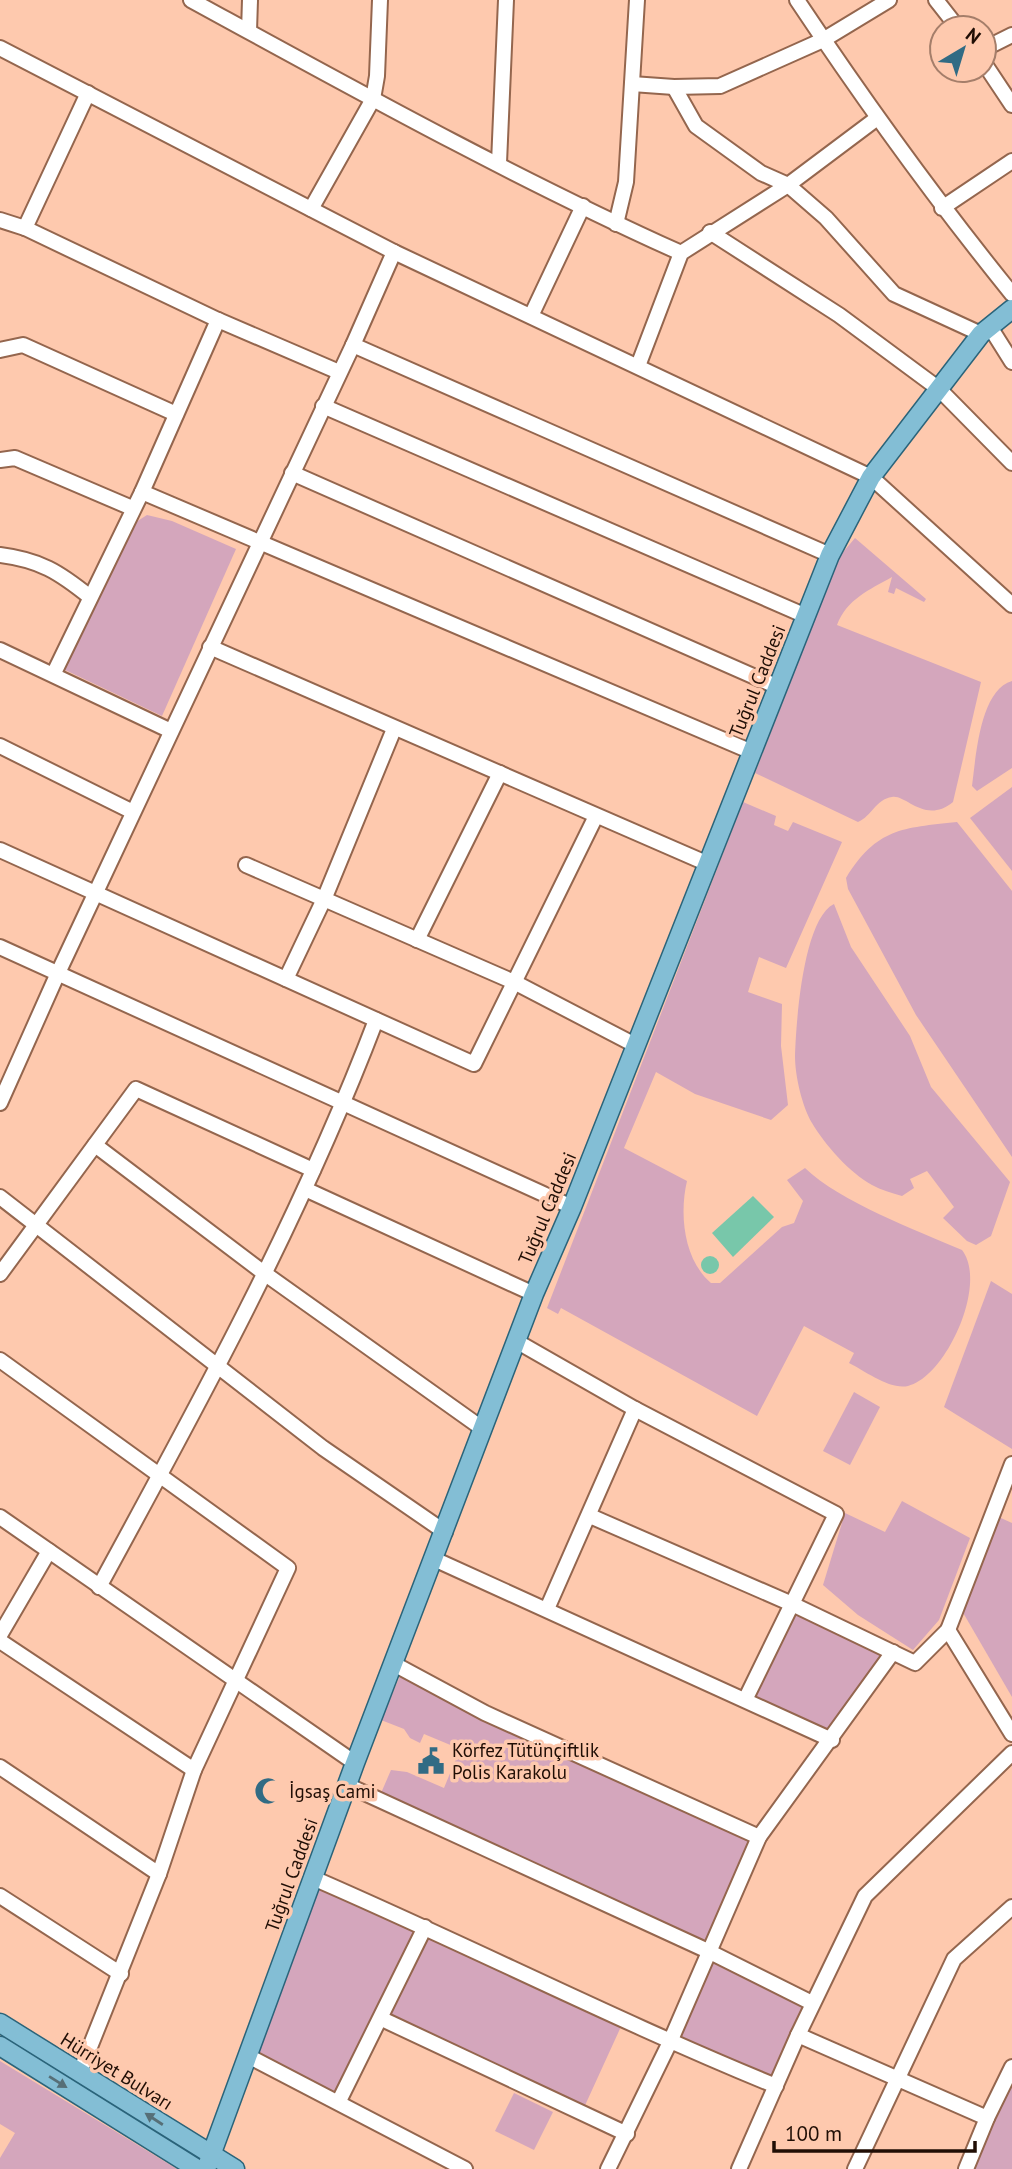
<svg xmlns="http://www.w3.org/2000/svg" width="1012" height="2169" viewBox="0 0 1012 2169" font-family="'PT Sans',sans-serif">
  <rect width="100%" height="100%" fill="#fec9ae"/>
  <g fill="#d4a6bc">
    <polygon points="147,515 172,521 236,549 162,716 63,669 133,524"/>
    <path d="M 855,538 L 926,599 L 924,602 L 896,588 L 894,594 L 888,592 L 892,577 C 869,590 847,599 837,625 L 981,682 L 953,802 C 925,825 906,794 892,797 C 876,799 872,816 858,822 L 755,773 L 839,557 Z"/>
    <path d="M 1012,681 L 1012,768 L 977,791 L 972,786 C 976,756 980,690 1012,681 Z"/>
    <polygon points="1012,787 1012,871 970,818"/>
    <path d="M 743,802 L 776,816 L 774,825 L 788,831 L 793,822 L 842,842 L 786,968 L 759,957 L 748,992 L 782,1004 L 781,1046 L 788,1105 L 771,1120 L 695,1094 L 656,1072 L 624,1148 L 687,1181 C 679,1215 684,1260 711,1283 L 720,1283 L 782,1227 L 794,1223 L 803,1201 L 787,1180 L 805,1168 C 840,1202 916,1230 962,1250 C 988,1283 947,1376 908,1386 C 890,1390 865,1371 849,1363 L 854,1353 L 804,1326 L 757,1416 L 561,1308 L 558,1314 L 547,1308 Z"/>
    <path d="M 957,822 L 1012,891 L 1012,1157 L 916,1015 L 848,889 L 846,878 C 877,828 902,828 957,822 Z"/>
    <path d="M 834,904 L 851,947 L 910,1036 L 931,1087 L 1010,1182 L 991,1236 L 976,1245 L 967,1241 L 943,1218 L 954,1207 L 927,1171 L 910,1179 L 914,1188 L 902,1196 C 892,1193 881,1190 872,1185 C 850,1173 825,1145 812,1123 C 802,1106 795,1076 795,1056 C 796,1023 803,919 834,904 Z"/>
    <polygon points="991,1281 1012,1294 1012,1449 944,1407"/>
    <polygon points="854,1392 880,1407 850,1465 823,1451"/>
    <polygon points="902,1501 970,1538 939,1620 913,1650 858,1615 823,1585 845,1513 885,1532"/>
    <polygon points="992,1514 1012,1523 1012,1697 958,1604"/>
    <polygon points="792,1604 893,1652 832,1740 746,1698"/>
    <polygon points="403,1669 759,1837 708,1951 812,2003 776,2086 670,2042 708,1952 378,1800 391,1770 407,1772 444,1788 460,1749 424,1734 420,1743 410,1738 404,1729 381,1720"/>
    <polygon points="313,1878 624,2020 582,2112 382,2019 339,2101 248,2056"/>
    <polygon points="0,2061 177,2169 0,2169 0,2158 15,2133 0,2124"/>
    <polygon points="1012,2067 1012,2169 966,2169"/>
    <polygon points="514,2093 553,2112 534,2150 495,2131"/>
  </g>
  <g fill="#78c7aa">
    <polygon points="753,1196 774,1217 733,1257 712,1233"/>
    <circle cx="710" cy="1265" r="9"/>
  </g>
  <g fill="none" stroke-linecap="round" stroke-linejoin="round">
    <defs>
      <g id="minor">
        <path d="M 191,0 C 352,88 514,178 681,253"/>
        <path d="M 797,0 C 865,102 935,199 1012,294"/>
        <polyline points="936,0 958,28"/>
        <polyline points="249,31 250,0"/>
        <polyline points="0,48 394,252 871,477 1012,605"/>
        <polyline points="984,49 1012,35"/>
        <polyline points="984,63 1012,105"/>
        <polyline points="632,84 674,87 720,86 823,40 889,0"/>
        <polyline points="674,87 696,126 761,173 788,185 826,218 894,294 981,334"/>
        <polyline points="499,163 506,0"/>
        <polyline points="942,208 1012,161"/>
        <polyline points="311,209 373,99 377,76 380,0"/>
        <polyline points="0,220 25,228 218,320 339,372"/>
        <polyline points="616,224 626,182 637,0"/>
        <polyline points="25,228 88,93"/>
        <polyline points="710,232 839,315 939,389 1012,463"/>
        <polyline points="531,316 583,206"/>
        <polyline points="990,327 1012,362"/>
        <polyline points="353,345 830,555"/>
        <polyline points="0,350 23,345 176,414"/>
        <polyline points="638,366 681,253 788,185 876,119"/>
        <polyline points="323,406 806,616"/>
        <polyline points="0,460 15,458 132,508"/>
        <polyline points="292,473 778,687"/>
        <polyline points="142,492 752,752"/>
        <path d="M 0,555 C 40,560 59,572 90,597"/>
        <polyline points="210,647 706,863"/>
        <polyline points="0,650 171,731"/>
        <polyline points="54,673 142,492 218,320"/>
        <polyline points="0,746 133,812"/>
        <polyline points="0,850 474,1064 596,816"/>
        <polyline points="246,865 514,982 635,1045"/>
        <polyline points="417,940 500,773"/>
        <polyline points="0,947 572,1207"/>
        <polyline points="286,979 325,897 394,729"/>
        <polyline points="0,1103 58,973 353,345 394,252"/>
        <polyline points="95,1145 264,1273 483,1429"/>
        <polyline points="305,1189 534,1294"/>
        <polyline points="0,1197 323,1448 445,1532"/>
        <polyline points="0,1274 136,1089 313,1170"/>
        <polyline points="516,1341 635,1409 836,1514 746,1698"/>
        <polyline points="0,1360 288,1568 194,1770 159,1874 80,2072"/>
        <polyline points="590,1516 792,1604 915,1663 948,1630 1012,1464"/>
        <polyline points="0,1517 355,1763"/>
        <polyline points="434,1559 832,1740"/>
        <path d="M 99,1587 C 200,1402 301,1217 376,1020"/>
        <polyline points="547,1609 635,1409"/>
        <polyline points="948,1630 1012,1734"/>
        <polyline points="0,1635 49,1551"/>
        <polyline points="0,1641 194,1770"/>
        <polyline points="394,1664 485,1713 759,1837"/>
        <polyline points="0,1767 159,1874"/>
        <polyline points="347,1785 708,1951 812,2003"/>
        <path d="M 313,1878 C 468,1945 619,2022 776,2086"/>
        <polyline points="0,1896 121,1974"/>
        <polyline points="382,2019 627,2134"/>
        <polyline points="798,2035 987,2118"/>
        <polyline points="248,2056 465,2169"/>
        <polyline points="339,2101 425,1927"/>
        <polyline points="608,2169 670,2042 759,1837 893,1652"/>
        <polyline points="739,2169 798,2035 865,1896 1012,1753"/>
        <polyline points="855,2169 954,1959 1012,1907"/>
        <polyline points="966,2169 987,2118 1012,2067"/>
      </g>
      <g id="major">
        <polyline points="0,2023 235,2169"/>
        <polyline points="0,2046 197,2169"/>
        <polyline points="206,2169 355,1763 534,1294 572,1207 830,555 871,477 981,334 1012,309"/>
      </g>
    </defs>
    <use href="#minor" stroke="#94664e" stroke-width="18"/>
    <use href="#major" stroke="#2b647a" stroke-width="21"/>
    <use href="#minor" stroke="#fff" stroke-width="14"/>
    <use href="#major" stroke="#83bed5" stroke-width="18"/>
  </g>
  <defs><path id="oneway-solid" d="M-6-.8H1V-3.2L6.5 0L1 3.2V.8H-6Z" transform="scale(1.75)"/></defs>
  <g fill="#566f77">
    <use href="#oneway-solid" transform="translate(58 2082) rotate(32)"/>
    <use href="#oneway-solid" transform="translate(154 2119) rotate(-147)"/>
  </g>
  <defs>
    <symbol id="civic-bare" viewBox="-9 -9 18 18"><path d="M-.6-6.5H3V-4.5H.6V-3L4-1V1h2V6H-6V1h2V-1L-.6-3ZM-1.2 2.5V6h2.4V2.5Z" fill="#316b84" stroke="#fec9ae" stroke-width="2.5" paint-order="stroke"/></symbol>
    <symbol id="mosque-bare" viewBox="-9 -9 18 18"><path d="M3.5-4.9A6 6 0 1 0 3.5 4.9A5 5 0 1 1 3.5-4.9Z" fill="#316b84" stroke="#fec9ae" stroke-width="2.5" paint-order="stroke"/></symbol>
  </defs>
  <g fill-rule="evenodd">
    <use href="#civic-bare" x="412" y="1742" width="38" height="38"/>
    <use href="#mosque-bare" x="249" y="1772" width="38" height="38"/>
  </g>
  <g text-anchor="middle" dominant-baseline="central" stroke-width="7" stroke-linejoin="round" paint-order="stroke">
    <g font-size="19" fill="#200e05" stroke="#fec9ae">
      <text transform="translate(757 681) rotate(-68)">Tuğrul Caddesi</text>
      <text transform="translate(547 1208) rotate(-67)">Tuğrul Caddesi</text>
      <text transform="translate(291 1875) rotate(-70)">Tuğrul Caddesi</text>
      <text transform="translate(117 2071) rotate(32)">Hürriyet Bulvarı</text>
    </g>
    <g font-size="19" fill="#200e05" stroke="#fec9ae" text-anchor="start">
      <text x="452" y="1750">Körfez Tütünçiftlik<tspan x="452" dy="22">Polis Karakolu</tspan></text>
      <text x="289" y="1791">İgsaş Cami</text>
    </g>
  </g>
  <g transform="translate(963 49) rotate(38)"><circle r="33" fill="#fec9ae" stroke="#a57e6a" stroke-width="2"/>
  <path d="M0-5L12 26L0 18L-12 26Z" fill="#316b84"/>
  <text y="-10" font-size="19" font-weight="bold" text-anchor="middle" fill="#200e05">N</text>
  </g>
  <path d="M774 2141v10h201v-10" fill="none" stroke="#200e05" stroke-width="3.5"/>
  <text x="785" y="2141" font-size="21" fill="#200e05" stroke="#fec9ae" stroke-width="5" paint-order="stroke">100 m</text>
</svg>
